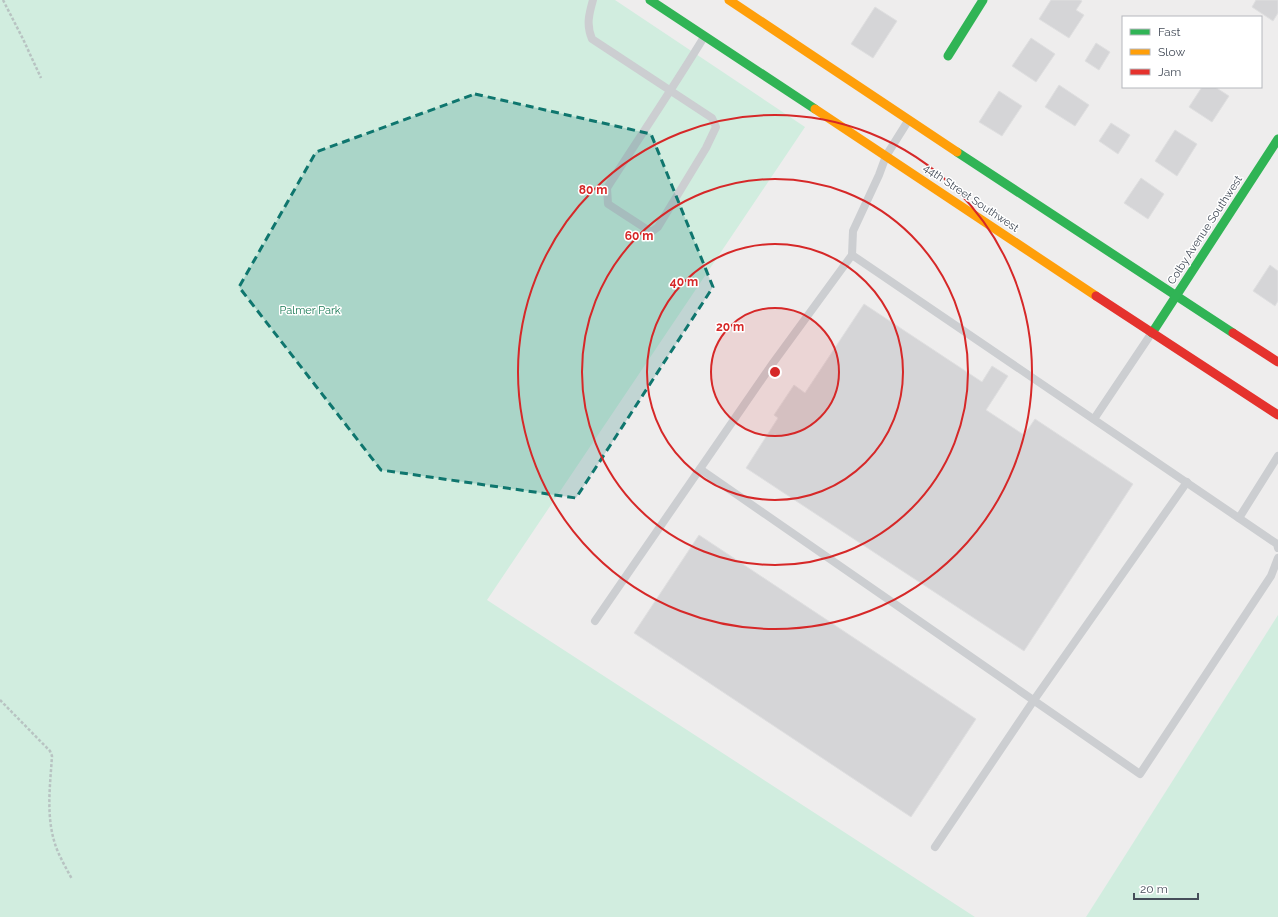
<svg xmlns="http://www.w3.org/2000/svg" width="1278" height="917" viewBox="0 0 1278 917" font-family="Raleway,sans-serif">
  <rect width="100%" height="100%" fill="#eeeded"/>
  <g fill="#d1eddf">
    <polygon points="0,0 615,0 805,127 487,600 975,917 0,917"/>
    <polygon points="1278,615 1278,917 1086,917"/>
  </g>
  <g fill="#d5d5d7" stroke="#dfdfe0">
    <polygon points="1051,0 1080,0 1082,1 1076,10 1084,15 1069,38 1039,19"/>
    <polygon points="1256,0 1278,0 1278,13 1273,21 1252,7"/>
    <polygon points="875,7 897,21 873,58 851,44"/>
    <polygon points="1031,38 1055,54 1036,82 1012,66"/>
    <polygon points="1096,43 1110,52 1099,70 1085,61"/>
    <polygon points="1059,85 1089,105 1075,126 1045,107"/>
    <polygon points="1202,87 1215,87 1229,96 1212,122 1189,107"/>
    <polygon points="999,91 1022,106 1002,136 979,122"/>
    <polygon points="1111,123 1130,135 1118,154 1099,141"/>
    <polygon points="1175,130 1197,144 1177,176 1155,161"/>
    <polygon points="1141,178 1164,194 1148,219 1124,203"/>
    <polygon points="1270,265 1278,271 1278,301 1275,306 1253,291"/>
    <polygon points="864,304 982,382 992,366 1008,376 986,410 1024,435 1035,419 1133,484 1024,651 746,468 778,418 774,415 794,385 805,393"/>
    <polygon points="699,535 976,719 911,817 634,633"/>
  </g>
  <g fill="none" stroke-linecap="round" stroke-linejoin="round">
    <g stroke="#b8c3c2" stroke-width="2.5" stroke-dasharray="3 2" stroke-linecap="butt">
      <polyline points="3,0 23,39 41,78"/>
      <path d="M 0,700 L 50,751 L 52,756 C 50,788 45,821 58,852 C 62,861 67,870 72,879"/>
    </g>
    <g stroke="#ccced1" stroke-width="8">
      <path d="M 593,0 C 589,14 586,25 592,39 L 712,118 L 716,127 L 706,148 L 658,227 L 651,232 L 608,204 L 607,188 C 639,138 673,88 704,37"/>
      <polyline points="852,255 1277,544 1278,548"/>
      <polyline points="1094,419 1151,334"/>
      <polyline points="700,469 1140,774 1271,576 1278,558"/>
      <polyline points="1239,518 1278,456"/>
      <polyline points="595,621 773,363 852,255 853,231 879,175 886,156 908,121"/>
      <polyline points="935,847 1034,700 1187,482"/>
    </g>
    <g stroke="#30b455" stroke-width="9">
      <polyline points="650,0 815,109"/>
      <polyline points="948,56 983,0"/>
      <polyline points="957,152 1233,333"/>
      <polyline points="1152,333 1278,139"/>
    </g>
    <g stroke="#ff9f0a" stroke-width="9">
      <polyline points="729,0 957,152"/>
      <polyline points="815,109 1096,296"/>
    </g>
    <g stroke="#e5322d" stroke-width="9">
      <polyline points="1096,296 1278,415"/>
      <polyline points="1233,333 1278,362"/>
    </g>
  </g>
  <path fill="#0f766e" fill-opacity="0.2" stroke="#0f766e" stroke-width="3" stroke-dasharray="8 5" stroke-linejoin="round" d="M 475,94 L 651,134 L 713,287 L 576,498 L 381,470 L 239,287 L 316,152 Z"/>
  <circle cx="775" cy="372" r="64" fill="#d62828" fill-opacity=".12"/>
  <g fill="none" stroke="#d62828" stroke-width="2">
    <circle cx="775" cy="372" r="64"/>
    <circle cx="775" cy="372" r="128"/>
    <circle cx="775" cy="372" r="193"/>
    <circle cx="775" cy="372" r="257"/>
  </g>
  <g text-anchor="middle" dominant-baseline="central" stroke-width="3" stroke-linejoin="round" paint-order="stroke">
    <g font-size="11" fill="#454d59" stroke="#fff">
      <text transform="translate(971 198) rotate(34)">44th Street Southwest</text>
      <text transform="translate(1205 230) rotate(-57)">Colby Avenue Southwest</text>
    </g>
    <g font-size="11" fill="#187954" stroke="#fff">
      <text x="310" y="310">Palmer Park</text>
    </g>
  </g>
  <circle cx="775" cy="372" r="6" fill="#d62828" stroke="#fff" stroke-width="2"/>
  <g font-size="12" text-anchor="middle" font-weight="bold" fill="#d62828" stroke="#fff" stroke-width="3" stroke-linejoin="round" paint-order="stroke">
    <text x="593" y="194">80 m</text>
    <text x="639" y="240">60 m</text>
    <text x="684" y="286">40 m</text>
    <text x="730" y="331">20 m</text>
  </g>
  <rect x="1122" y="16" width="140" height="72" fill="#ffffff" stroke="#b5b8bd"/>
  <rect x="1130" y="29" width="20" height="6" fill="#30b455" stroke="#b5b8bd"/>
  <text x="1158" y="36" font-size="12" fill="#454d59">Fast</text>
  <rect x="1130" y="49" width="20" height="6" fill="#ff9f0a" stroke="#b5b8bd"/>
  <text x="1158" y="56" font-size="12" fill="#454d59">Slow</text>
  <rect x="1130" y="69" width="20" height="6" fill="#e5322d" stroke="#b5b8bd"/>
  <text x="1158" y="76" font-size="12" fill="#454d59">Jam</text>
  <path d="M1134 893v6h64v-6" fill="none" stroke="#454d59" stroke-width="2"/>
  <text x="1140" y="893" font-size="12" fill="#454d59" stroke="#ffffff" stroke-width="3" paint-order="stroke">20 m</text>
</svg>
